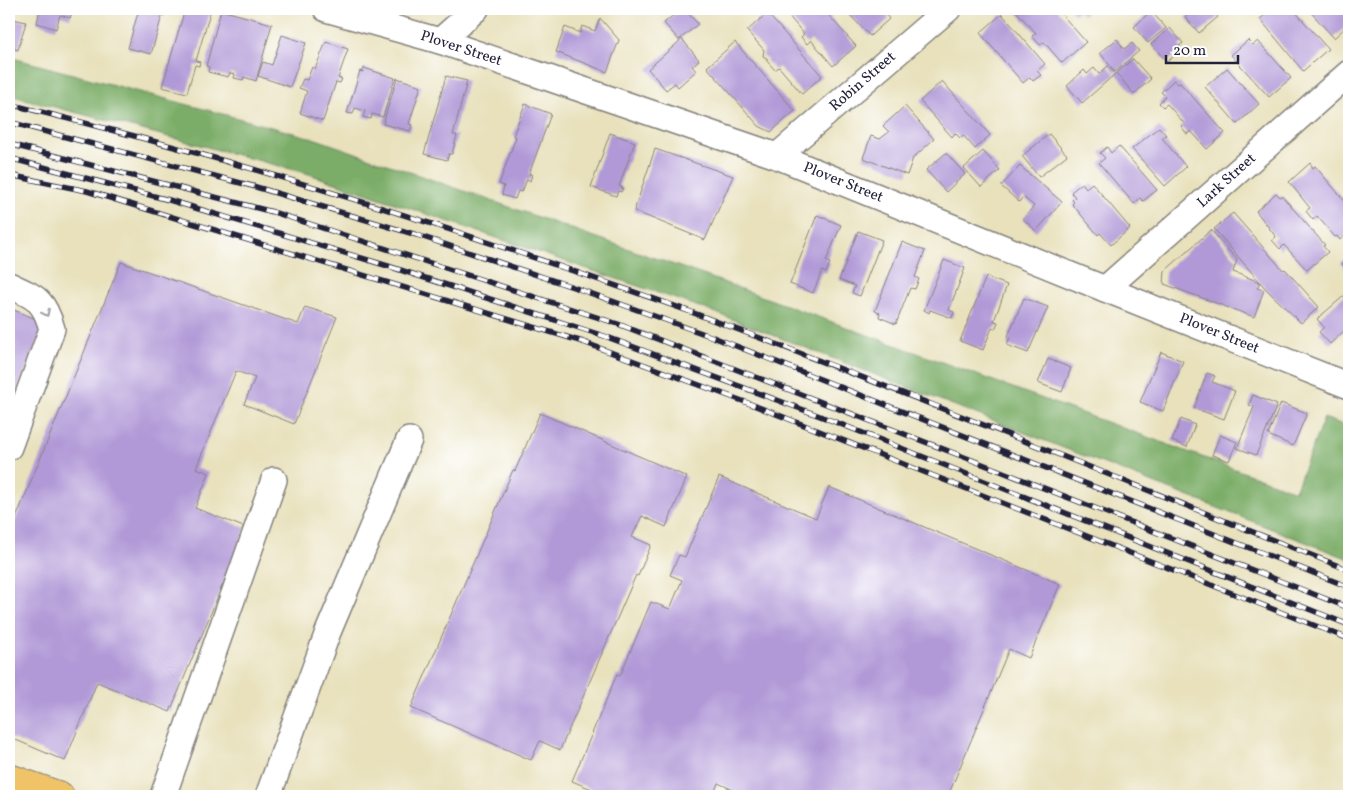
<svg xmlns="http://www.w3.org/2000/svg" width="1358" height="805" viewBox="0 0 1358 805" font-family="Vollkorn,serif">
  <rect width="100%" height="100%" fill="#fff"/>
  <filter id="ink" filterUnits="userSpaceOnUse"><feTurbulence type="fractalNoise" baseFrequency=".02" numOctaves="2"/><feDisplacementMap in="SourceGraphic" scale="10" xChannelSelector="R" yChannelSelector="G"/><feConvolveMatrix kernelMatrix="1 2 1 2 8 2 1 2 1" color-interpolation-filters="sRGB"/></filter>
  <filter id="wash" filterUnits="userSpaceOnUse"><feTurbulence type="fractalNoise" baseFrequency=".0096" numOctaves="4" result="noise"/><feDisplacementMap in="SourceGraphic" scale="20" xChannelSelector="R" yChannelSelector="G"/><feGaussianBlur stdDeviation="1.12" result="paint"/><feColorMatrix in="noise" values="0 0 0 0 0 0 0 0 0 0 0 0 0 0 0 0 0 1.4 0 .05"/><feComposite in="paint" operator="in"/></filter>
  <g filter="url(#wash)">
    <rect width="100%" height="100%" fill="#e8e1bc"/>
    <polygon fill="#7cad68" stroke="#4f6852" points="9,57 316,139 717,280 1295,491 1324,418 1349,427 1349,559 711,311 306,173 9,95"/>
    <g id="blocks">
      <g fill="#b199d7">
        <polygon points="40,9 73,9 70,18 60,15 56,29 37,23"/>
        <polygon points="139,9 166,9 164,16 162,16 151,54 128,48"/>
        <polygon points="185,9 211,9 196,61 200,62 199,66 195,65 187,93 162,87"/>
        <polygon points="681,9 684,9 698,24 679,40 664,23"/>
        <polygon points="793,9 823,9 856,46 833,66 811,40 807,44 801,37 804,34 787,14"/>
        <polygon points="837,9 882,9 889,19 870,36 846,11 842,14"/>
        <polygon points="1014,9 1057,9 1086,42 1062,63 1044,42 1040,45 1032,36 1036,33"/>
        <polygon points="1070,9 1090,9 1083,15 1079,10 1075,14"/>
        <polygon points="1194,9 1211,9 1218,17 1199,33 1185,17"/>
        <polygon points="1273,9 1278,13 1283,9 1293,9 1328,49 1303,71 1260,19"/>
        <polygon points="1308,9 1349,9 1349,24 1334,38"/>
        <polygon points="221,10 272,24 256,81 244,77 243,80 234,78 235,74 230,73 228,77 208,72 209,67 206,66"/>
        <polygon points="1151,11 1166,28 1148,43 1134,27"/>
        <polygon points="767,13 822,76 802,94 779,67 775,70 766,60 768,59 763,56 764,50 747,31"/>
        <polygon points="1002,14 1045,64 1037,71 1041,75 1033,81 1030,77 1023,83 980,33"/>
        <polygon points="9,18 26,22 18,50 9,47"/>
        <polygon points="600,18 619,40 607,72 556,52 565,27 580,33 582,26 595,31"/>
        <polygon points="1170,28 1183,43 1179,46 1182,49 1167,62 1151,44"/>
        <polygon points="282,35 306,43 290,87 258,76 263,62 272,65"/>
        <polygon points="682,39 699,60 692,66 696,71 678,87 675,83 666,90 648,69"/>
        <polygon points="1117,39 1124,49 1132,43 1139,51 1115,72 1100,53"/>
        <polygon points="1248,40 1253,45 1258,41 1291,78 1269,97 1231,55"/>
        <polygon points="326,42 348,49 338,78 342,79 340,83 336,82 323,121 300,113 307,91 299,88 303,79 307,80 312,67 315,69"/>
        <polygon points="735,42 795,111 771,132 759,126 707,67"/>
        <polygon points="1133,59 1151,79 1134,94 1116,73"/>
        <polygon points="1108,66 1115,74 1082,103 1067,86 1084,70 1087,74 1094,68 1099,74"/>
        <polygon points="364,68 395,78 383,117 372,114 371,119 363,117 365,111 355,108 353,114 347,113 360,71 363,72"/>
        <polygon points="1227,68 1259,104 1237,124 1205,87"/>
        <polygon points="446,76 467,81 453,135 457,135 452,154 449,154 447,160 424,154"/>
        <polygon points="397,78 421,86 409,124 412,125 410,131 383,124"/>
        <polygon points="1174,80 1178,84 1180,83 1225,133 1207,149 1191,131 1187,134 1181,126 1184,123 1167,104 1163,107 1159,103 1165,96 1161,92"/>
        <polygon points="942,81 990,135 975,149 963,135 960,138 955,133 952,137 920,101"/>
        <polygon points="525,104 551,114 529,174 532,175 530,181 527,179 522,192 518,191 515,199 502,195 504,186 499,184 516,137 513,136"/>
        <polygon points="905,106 934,139 913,158 907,175 863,158 871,136 880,139 889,132 883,126"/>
        <polygon points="1159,127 1166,135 1162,138 1186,167 1165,186 1132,149"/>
        <polygon points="610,133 635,142 619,186 623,188 621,192 618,191 616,196 591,187"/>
        <polygon points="1049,134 1067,155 1039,177 1022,156"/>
        <polygon points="1119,146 1157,190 1143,201 1140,198 1134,204 1099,163 1105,158 1100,153 1107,147 1111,153"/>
        <polygon points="655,149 733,176 705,240 634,211"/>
        <polygon points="983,151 1000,170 981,187 964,168"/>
        <polygon points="946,153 965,174 946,192 926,170"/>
        <polygon points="1310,163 1313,168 1315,166 1349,206 1349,232 1340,240 1337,236 1335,237 1317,216 1313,220 1306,211 1310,208 1289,182"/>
        <polygon points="1020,166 1062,202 1036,231 1023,219 1034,206 1023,197 1019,202 1001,186"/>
        <polygon points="1082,183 1086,188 1092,183 1130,228 1111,245 1100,233 1098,235 1072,204 1074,202 1072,200 1075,197 1071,192"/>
        <polygon points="1276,193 1280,197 1282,196 1325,245 1323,246 1328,252 1307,270 1284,245 1280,249 1272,240 1276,237 1256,211"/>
        <polygon points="1233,213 1283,270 1285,269 1319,307 1301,323 1266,289 1214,229"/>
        <polygon points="817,215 841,225 826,261 830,263 826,273 822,271 813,293 790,284"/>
        <polygon points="1211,230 1237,260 1233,272 1260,282 1257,288 1264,290 1254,317 1164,284 1165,271"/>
        <polygon points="858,231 882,240 860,296 852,293 855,286 839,280"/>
        <polygon points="902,242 925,251 915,277 919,279 915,289 910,288 896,324 879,317 880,313 875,311"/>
        <polygon points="1349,256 1349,273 1341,263"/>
        <polygon points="944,260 965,268 949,310 954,312 952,318 930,310 929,313 924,310"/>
        <polygon points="121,262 298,324 305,307 337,317 294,424 244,404 255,378 236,371 196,468 209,473 195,508 246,528 170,712 97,682 65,761 9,737 9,535"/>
        <polygon points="986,277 1007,285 994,321 998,322 995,329 992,328 983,350 960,341"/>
        <polygon points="1345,295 1349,299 1349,333 1346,329 1330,344 1319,332 1324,327 1317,319"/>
        <polygon points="1024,298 1048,307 1028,353 1007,345 1010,337 1008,336"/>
        <polygon points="9,308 46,323 9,411"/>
        <polygon points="1161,352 1183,361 1163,411 1140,402"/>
        <polygon points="1048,359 1071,368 1062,392 1038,383"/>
        <polygon points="1207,373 1215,376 1212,382 1235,391 1224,419 1194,408"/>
        <polygon points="1253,395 1277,405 1256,455 1237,448 1254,407 1249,405"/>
        <polygon points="1281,403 1307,413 1293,446 1268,435"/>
        <polygon points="540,413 687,477 666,527 642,516 632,537 651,545 638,576 636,575 560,750 540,741 531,760 411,708 513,470 515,471"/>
        <polygon points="1181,419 1195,425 1187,447 1172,441"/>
        <polygon points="1220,435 1237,442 1229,461 1212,455"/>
        <polygon points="719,477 816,518 829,487 1060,584 1029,658 1009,649 948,796 737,796 738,792 718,783 713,796 597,796 599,792 572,781 617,674 620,676 651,602 670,609 682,580 670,575 679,555 685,557"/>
      </g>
    </g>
  </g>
  <g filter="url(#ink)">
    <use href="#blocks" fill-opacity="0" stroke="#85827c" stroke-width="1"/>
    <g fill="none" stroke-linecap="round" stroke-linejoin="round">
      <defs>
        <g id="minor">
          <polyline points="326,9 440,41 777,156 1105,289 1349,386"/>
          <polyline points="440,41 476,9"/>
          <polyline points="777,156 948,9"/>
          <path d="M 9,285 C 35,297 44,299 52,329 L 9,447"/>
          <polyline points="1105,289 1349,73"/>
          <polyline points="163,796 274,480"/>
          <polyline points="268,796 328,632 409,440"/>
        </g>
        <polyline id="major" points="9,778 60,796"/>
      </defs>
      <use href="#minor" stroke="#85827c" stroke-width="28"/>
      <use href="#major" stroke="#85827c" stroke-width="30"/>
      <use href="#minor" stroke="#fff" stroke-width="25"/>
      <use href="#major" stroke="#f0c369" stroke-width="28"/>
      <defs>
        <g id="rail">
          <path d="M 9,104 C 198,150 385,206 570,270 C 610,284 651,297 691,312 C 912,394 1130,484 1349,570"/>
          <polyline points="9,122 256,187 417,235 573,287 713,337 1349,587"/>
          <polyline points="9,144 273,212 618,324 998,470 1349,608"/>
          <polyline points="9,158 169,200 388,266 607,337 820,416 1349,625"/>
          <polyline points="9,175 87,191 583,342 748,403 1349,639"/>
        </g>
      </defs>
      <use href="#rail" stroke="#22223b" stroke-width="5.5"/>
      <use href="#rail" stroke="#fff" stroke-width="4" stroke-dasharray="11" stroke-linecap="butt"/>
    </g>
    <defs><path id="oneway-chevron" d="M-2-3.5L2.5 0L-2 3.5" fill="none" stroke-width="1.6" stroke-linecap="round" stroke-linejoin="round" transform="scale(1.25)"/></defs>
    <use stroke="#9c9ca7" href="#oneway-chevron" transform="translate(46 313) rotate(64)"/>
  </g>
  <g text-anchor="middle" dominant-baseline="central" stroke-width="4" stroke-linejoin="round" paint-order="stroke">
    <g font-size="15" fill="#22223b" stroke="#fff">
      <text transform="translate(461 49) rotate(18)">Plover Street</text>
      <text transform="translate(863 82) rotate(-41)">Robin Street</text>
      <text transform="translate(1227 181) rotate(-42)">Lark Street</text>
      <text transform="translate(843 183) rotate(22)">Plover Street</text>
      <text transform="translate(1219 334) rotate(22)">Plover Street</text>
    </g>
  </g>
  <rect width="1358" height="805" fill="none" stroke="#fff" stroke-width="30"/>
  <path d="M1166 55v8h72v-8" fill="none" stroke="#22223b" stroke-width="2.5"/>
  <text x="1173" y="55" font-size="15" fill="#22223b" stroke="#ffffff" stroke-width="4" paint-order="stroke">20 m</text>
</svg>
